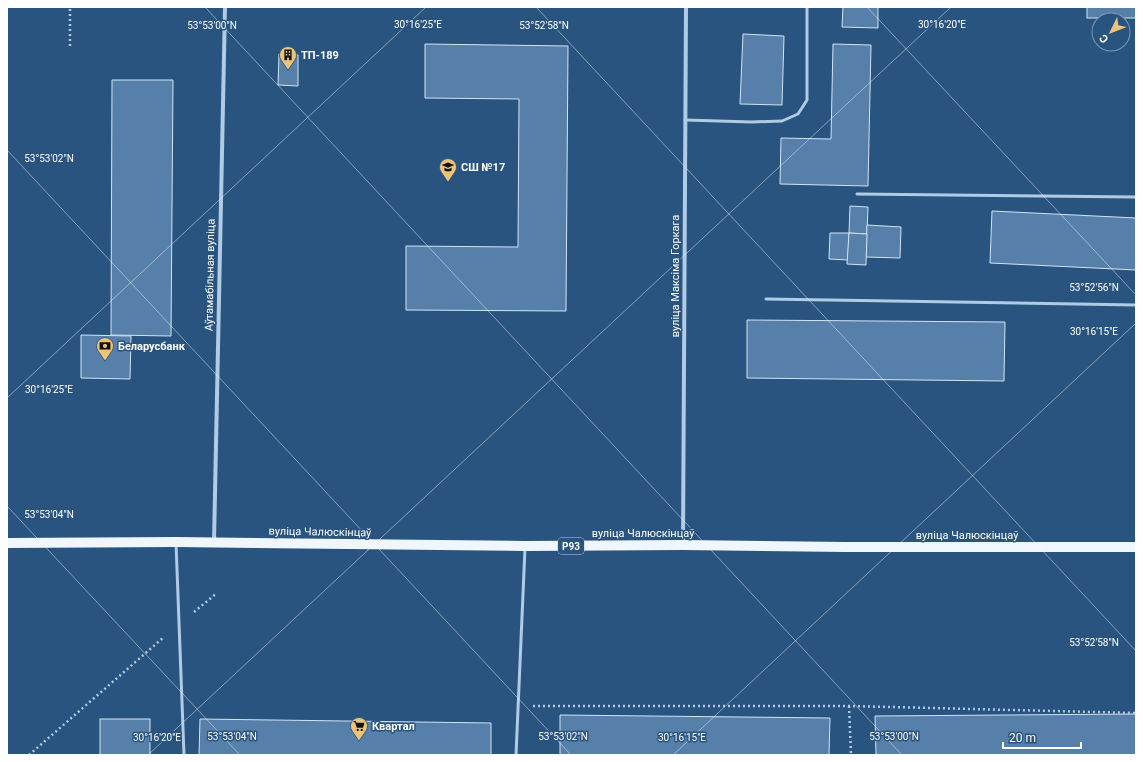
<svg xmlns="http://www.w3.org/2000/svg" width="1143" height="762" viewBox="0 0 1143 762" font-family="Roboto,sans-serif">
  <rect width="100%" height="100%" fill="#29547f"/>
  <g fill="#5680a9" stroke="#d2e4f4">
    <polygon points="843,7 878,7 878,28 842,27"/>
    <rect x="1087" y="7" width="49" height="11"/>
    <polygon points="743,34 784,36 782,105 740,104"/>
    <polygon points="425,44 568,46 566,311 406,310 406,246 518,247 519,99 425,98"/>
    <polygon points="833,44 871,45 868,186 780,184 781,138 831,139"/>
    <polygon points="279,54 298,55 298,86 278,85"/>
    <polygon points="112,80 173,80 171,336 111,335"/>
    <polygon points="850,206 868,207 867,234 849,233"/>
    <polygon points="992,211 1136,218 1136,270 990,263"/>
    <polygon points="867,225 901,227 900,258 866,257"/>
    <polygon points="830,233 849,233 848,260 829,259"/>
    <polygon points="849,233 867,234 866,265 847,264"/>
    <polygon points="747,320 1005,322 1004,381 747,378"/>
    <polygon points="81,335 131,336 130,379 81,378"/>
    <polygon points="1136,714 1136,755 876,755 875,716"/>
    <polygon points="560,715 830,718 829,755 560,755"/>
    <rect x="100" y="719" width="50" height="36"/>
    <polygon points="200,719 491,723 491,755 199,755"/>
  </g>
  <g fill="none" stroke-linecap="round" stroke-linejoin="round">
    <g stroke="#b0cbe5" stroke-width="2.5" stroke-dasharray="2 3" stroke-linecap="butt">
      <polyline points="70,46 70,7"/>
      <polyline points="194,612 217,593"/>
      <polyline points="533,706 849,706 1136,713"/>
      <polyline points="849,706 851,755"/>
      <polyline points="29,755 164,637"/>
    </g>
    <g stroke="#b0cbe5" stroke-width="3">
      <polyline points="685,120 752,122 782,121 798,114 807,100 807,7"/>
      <polyline points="857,194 1136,197"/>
      <polyline points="766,299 1136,305"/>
      <polyline points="176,543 184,755"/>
      <polyline points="516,755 525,548"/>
    </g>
    <g stroke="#b0cbe5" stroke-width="4">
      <polyline points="214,542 225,7"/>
      <polyline points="683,544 686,7"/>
    </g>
    <polyline stroke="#f0f6fd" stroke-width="10" points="7,543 176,542 525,546 683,545 845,547 1136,547"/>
  </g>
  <path fill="none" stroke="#fff" stroke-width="1" stroke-opacity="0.45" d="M 205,7 L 902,755M 536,7 L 1136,651M 867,7 L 1136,295M 7,150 L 571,755M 7,398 L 426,7M 7,506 L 240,755M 148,755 L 951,7M 673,755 L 1136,323"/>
  <defs>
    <symbol id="building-pin" viewBox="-11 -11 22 30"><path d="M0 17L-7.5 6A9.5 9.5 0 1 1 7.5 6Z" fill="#ecc377" stroke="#29547f"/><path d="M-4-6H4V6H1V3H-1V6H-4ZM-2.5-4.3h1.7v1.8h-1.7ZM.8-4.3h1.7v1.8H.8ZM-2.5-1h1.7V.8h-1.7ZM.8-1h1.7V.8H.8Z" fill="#111"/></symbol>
    <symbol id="school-pin" viewBox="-11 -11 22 30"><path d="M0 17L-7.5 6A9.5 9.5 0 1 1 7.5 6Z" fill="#ecc377" stroke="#29547f"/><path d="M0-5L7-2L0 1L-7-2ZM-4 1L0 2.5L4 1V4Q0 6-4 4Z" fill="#111"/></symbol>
    <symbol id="bank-pin" viewBox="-11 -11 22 30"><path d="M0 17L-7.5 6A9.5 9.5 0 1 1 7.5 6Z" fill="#ecc377" stroke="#29547f"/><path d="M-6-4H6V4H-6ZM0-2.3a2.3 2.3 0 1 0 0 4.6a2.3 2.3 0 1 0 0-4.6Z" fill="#111"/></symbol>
    <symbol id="supermarket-pin" viewBox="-11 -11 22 30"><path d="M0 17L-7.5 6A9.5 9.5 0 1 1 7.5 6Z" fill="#ecc377" stroke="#29547f"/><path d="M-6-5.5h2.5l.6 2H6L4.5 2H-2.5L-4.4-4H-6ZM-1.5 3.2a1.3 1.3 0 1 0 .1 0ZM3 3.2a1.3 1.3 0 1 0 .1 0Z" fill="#111"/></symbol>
  </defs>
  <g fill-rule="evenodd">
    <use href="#building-pin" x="278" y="45" width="20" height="27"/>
    <use href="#school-pin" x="438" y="157" width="20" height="27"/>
    <use href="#bank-pin" x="95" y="336" width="20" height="27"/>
    <use href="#supermarket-pin" x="349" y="716" width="20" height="27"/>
  </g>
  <g text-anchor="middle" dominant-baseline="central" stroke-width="3" stroke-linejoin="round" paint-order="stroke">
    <rect fill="#29547f" stroke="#bfccd9" stroke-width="1" x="558" y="538" width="26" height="16" rx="3"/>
    <g font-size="10" font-weight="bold" fill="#fff">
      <text x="571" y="546">Р93</text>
    </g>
    <g font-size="11" font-weight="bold" fill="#fff" stroke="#29547f" text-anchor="start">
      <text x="301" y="55">ТП-189</text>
      <text x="461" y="167">СШ №17</text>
      <text x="118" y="346">Беларусбанк</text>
      <text x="372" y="726">Квартал</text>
    </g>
    <g font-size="11" fill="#fff" stroke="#29547f">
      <text transform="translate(210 275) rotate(-89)">Аўтамабільная вуліца</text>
      <text transform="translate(675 276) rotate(-90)">вуліца Максіма Горкага</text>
      <text transform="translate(320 532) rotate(1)">вуліца Чалюскінцаў</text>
      <text x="643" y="533">вуліца Чалюскінцаў</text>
      <text x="967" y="535">вуліца Чалюскінцаў</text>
    </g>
  </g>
  <g font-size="10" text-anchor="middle" fill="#fff" stroke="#29547f" stroke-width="3" stroke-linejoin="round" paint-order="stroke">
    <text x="418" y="28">30°16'25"E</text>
    <text x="942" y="28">30°16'20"E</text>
    <text x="212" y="29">53°53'00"N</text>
    <text x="544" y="29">53°52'58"N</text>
    <text x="49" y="162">53°53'02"N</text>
    <text x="1094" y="291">53°52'56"N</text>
    <text x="1094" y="335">30°16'15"E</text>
    <text x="49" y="393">30°16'25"E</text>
    <text x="49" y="518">53°53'04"N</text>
    <text x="1094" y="646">53°52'58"N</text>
    <text x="232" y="740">53°53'04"N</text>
    <text x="563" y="740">53°53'02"N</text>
    <text x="894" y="740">53°53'00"N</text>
    <text x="157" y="741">30°16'20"E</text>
    <text x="682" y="741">30°16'15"E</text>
  </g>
  <rect width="1143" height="762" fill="none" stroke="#ffffff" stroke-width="16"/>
  <g transform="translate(1111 32) rotate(227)"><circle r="19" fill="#29547f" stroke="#7f98b2"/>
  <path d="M0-3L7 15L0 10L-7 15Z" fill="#ecc377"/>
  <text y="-6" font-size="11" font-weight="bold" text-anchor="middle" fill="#ffffff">С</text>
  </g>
  <path d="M1003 742v6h78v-6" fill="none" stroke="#ffffff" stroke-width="2"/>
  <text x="1009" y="742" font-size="12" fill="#ffffff" stroke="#29547f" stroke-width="3" paint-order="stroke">20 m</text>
</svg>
